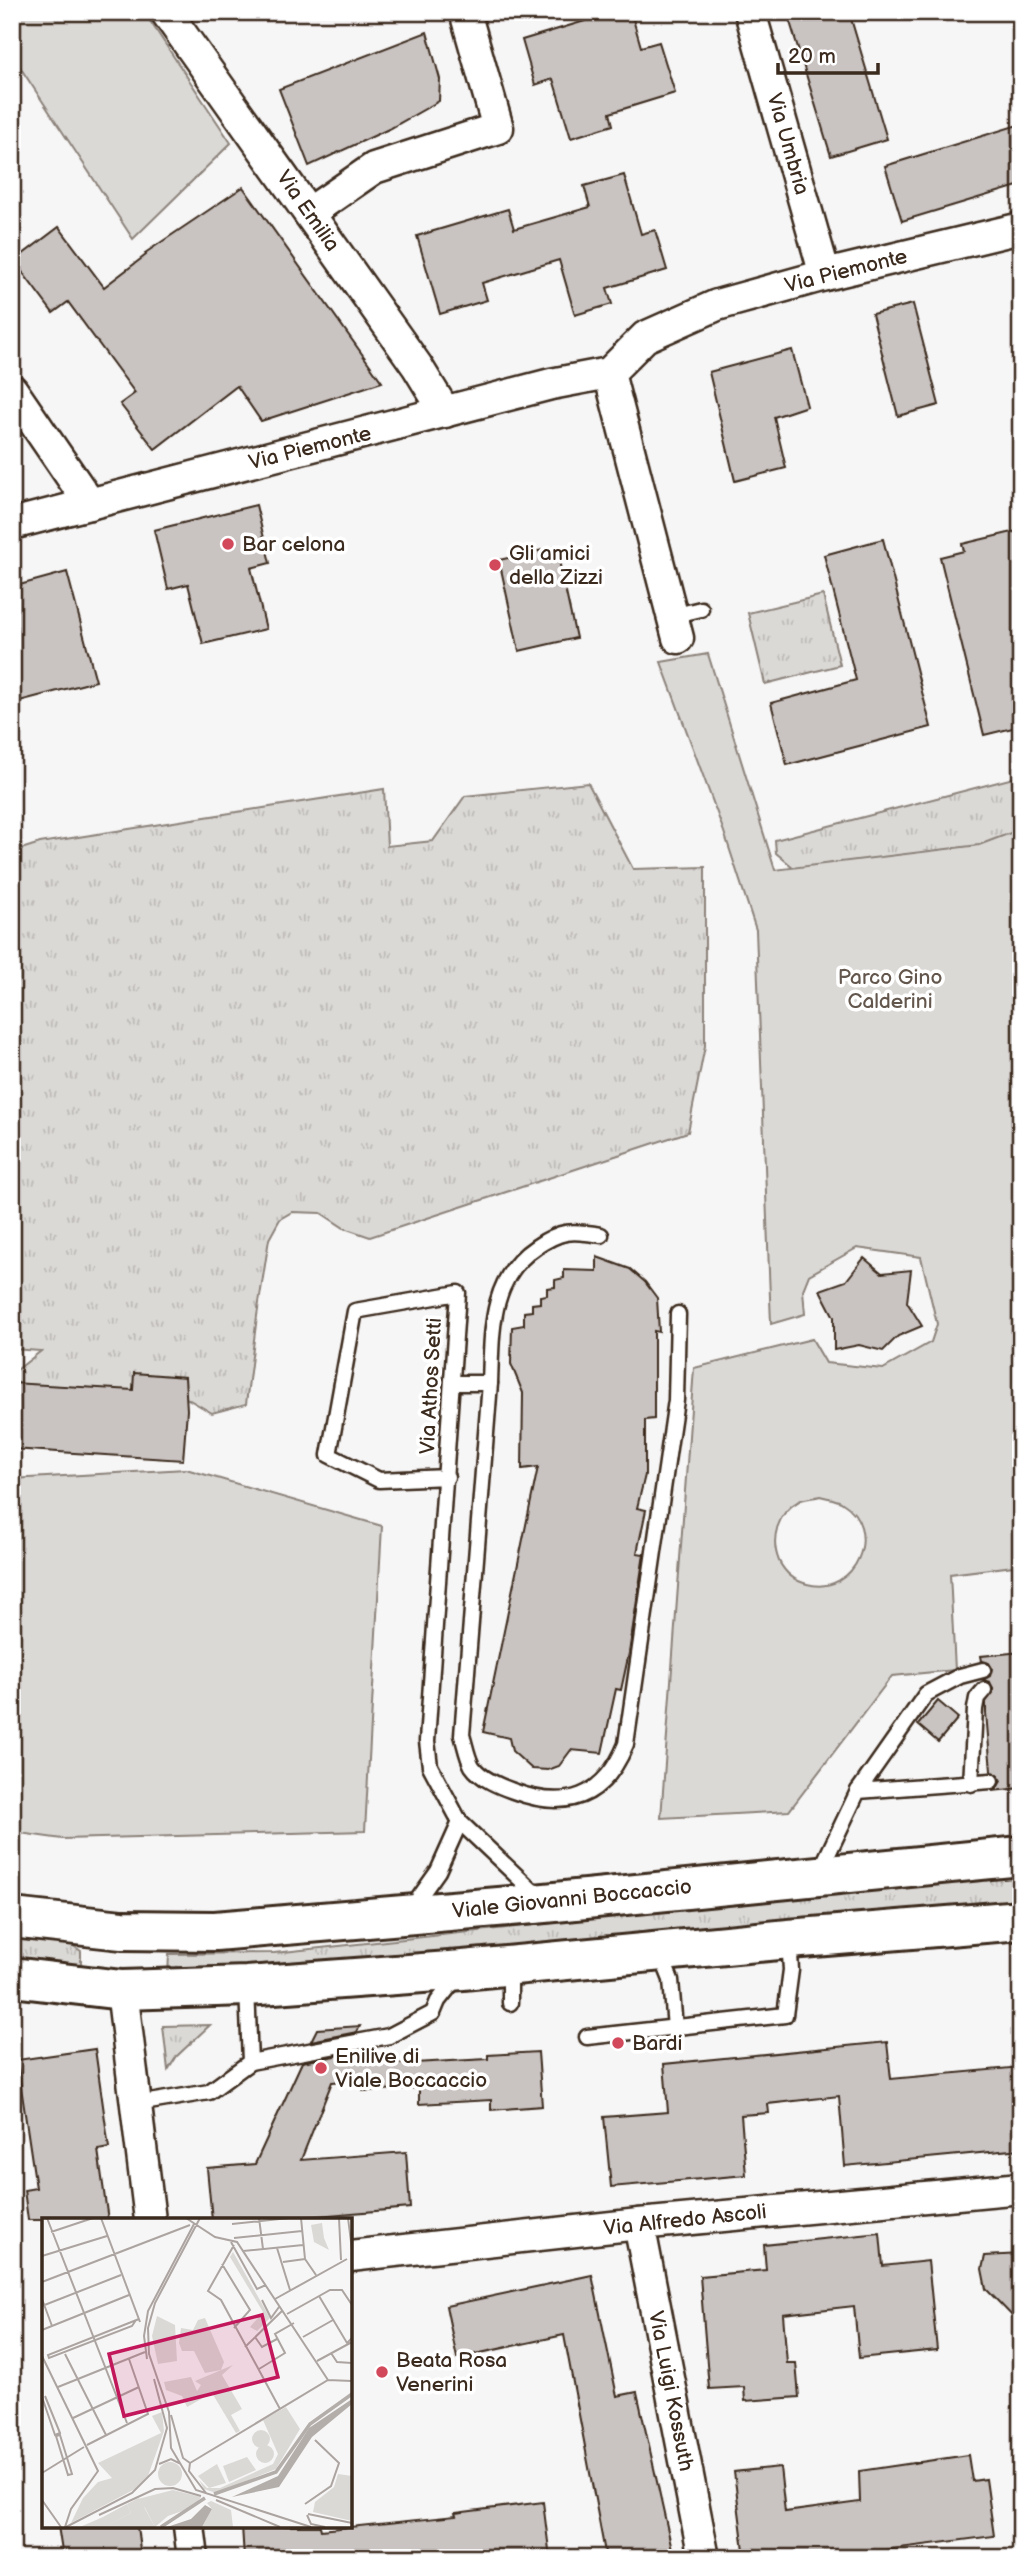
<svg xmlns="http://www.w3.org/2000/svg" width="1033" height="2570" viewBox="0 0 1033 2570" font-family="'Balsamiq Sans',sans-serif">
  <defs>
    <pattern id="grass-tufts" width="24" height="20" patternUnits="userSpaceOnUse" patternTransform="scale(1.75)"><rect width="24" height="20" fill="#dbd9d6"/><path d="M3 7l-1-3M5 7V3M7 7l1-3M15 17l-1-3M17 17v-4M19 17l1-3" fill="none" stroke="#bdbab7"/></pattern>
  </defs>
  <rect width="100%" height="100%" fill="#f7f6f6"/>
  <filter id="ink" filterUnits="userSpaceOnUse"><feTurbulence type="fractalNoise" baseFrequency=".0143" numOctaves="2"/><feDisplacementMap in="SourceGraphic" scale="14" xChannelSelector="R" yChannelSelector="G"/><feConvolveMatrix kernelMatrix="1 2 1 2 8 2 1 2 1" color-interpolation-filters="sRGB"/></filter>
  <g filter="url(#ink)">
    <g fill="url(#grass-tufts)" stroke="#8b827a" stroke-width="2">
      <polygon points="823,595 840,665 765,684 748,613"/>
      <polygon points="1021,776 1021,874 794,868 776,853 775,840"/>
      <polygon points="588,783 633,869 705,867 705,1046 688,1132 370,1237 344,1228 321,1213 292,1212 280,1219 269,1239 257,1316 246,1404 212,1413 181,1395 21,1391 13,1373 41,1351 12,1349 12,852 40,843 384,789 387,846 433,841 465,796"/>
      <polygon points="1021,1875 1021,1904 168,1976 169,1954 274,1953 580,1920 586,1915 792,1898"/>
      <polygon points="12,1936 67,1942 81,1951 81,1963 76,1966 12,1962"/>
      <polygon points="210,2025 177,2056 168,2070 163,2026"/>
    </g>
    <g fill="#dbd9d6" stroke="#8b827a" stroke-width="2" fill-rule="evenodd">
      <polygon points="12,12 144,12 231,143 133,239 12,55"/>
      <path d="M 708,654 L 775,870 L 979,845 L 1021,829 L 1021,1103 L 1016,1105 L 1021,1121 L 1021,1565 L 950,1574 L 955,1670 L 892,1676 L 789,1811 L 661,1818 L 694,1368 L 812,1339 L 826,1363 L 883,1369 L 931,1342 L 937,1324 L 921,1257 L 857,1248 L 809,1275 L 803,1290 L 805,1314 L 771,1324 L 756,930 L 724,832 L 661,662 ZM 820,1496 C 827,1498 835,1499 841,1502 C 885,1528 856,1597 807,1584 C 795,1581 785,1573 779,1561 C 770,1539 777,1513 799,1501 C 805,1498 814,1498 820,1496 Z"/>
      <polygon points="186,1469 382,1526 365,1831 62,1839 12,1832 12,1479"/>
    </g>
    <g fill="#c9c3c1" stroke="#3b2a1e" stroke-width="2">
      <polygon points="585,12 631,12 641,47 659,42 675,93 610,113 613,125 571,138 553,79 535,85 522,40 588,20"/>
      <polygon points="787,12 849,12 887,139 831,156"/>
      <polygon points="427,32 440,79 439,101 391,128 309,166 279,89"/>
      <polygon points="1021,124 1021,185 902,221 885,166"/>
      <polygon points="624,175 641,234 655,230 667,270 607,288 612,304 575,315 559,260 482,283 487,300 440,314 417,236 508,209 514,229 590,207 584,186"/>
      <polygon points="243,187 382,382 261,421 237,386 155,449 120,404 135,393 68,302 53,313 14,261 59,227 104,287 146,255 145,253"/>
      <polygon points="913,304 939,405 898,416 872,314"/>
      <polygon points="792,350 807,406 774,417 786,468 735,481 709,372"/>
      <polygon points="256,505 270,563 251,568 266,629 203,644 188,584 168,589 154,530"/>
      <polygon points="1021,530 1021,726 984,735 940,557 964,551 962,544"/>
      <polygon points="883,539 931,727 787,765 771,703 856,680 824,555"/>
      <polygon points="556,547 576,638 519,651 499,560"/>
      <polygon points="67,572 96,681 12,703 12,587"/>
      <polygon points="597,1257 630,1269 645,1282 657,1298 659,1332 654,1331 654,1419 645,1420 645,1475 637,1508 646,1510 637,1553 644,1554 629,1653 621,1690 616,1689 602,1753 571,1750 559,1766 548,1770 532,1769 512,1751 509,1738 483,1732 538,1467 522,1469 523,1393 511,1364 512,1327 524,1325 524,1312 532,1311 532,1304 540,1303 540,1296 547,1295 547,1288 555,1287 555,1280 564,1278 564,1270 597,1271"/>
      <polygon points="864,1258 882,1273 911,1270 907,1302 922,1326 898,1336 883,1351 859,1345 834,1350 834,1317 820,1290 846,1281"/>
      <polygon points="134,1373 185,1377 187,1410 183,1460 12,1449 12,1383 133,1390"/>
      <polygon points="1021,1652 1021,1788 992,1791 997,1788 1001,1781 998,1775 991,1771 986,1713 986,1702 993,1693 993,1688 990,1682 983,1680 990,1676 992,1668 989,1663 982,1661 981,1656"/>
      <polygon points="938,1701 958,1718 938,1742 918,1725"/>
      <polygon points="360,2026 357,2032 311,2041 317,2029"/>
      <polygon points="887,2042 891,2079 1021,2067 1021,2149 845,2166 839,2096 768,2104 769,2113 741,2115 746,2175 611,2187 604,2117 668,2112 664,2064"/>
      <polygon points="95,2049 109,2148 98,2150 108,2220 28,2220 24,2190 36,2188 17,2060"/>
      <polygon points="393,2052 395,2064 488,2059 488,2055 538,2052 542,2106 491,2110 491,2100 419,2104 419,2088 363,2091 362,2080 332,2082 301,2160 406,2152 410,2208 271,2220 212,2220 207,2168 255,2164 302,2062 347,2054 346,2056"/>
      <polygon points="880,2233 883,2266 928,2261 937,2350 859,2358 854,2306 783,2314 787,2363 796,2363 799,2397 745,2401 744,2387 709,2389 700,2276 766,2270 764,2245"/>
      <polygon points="1021,2254 1021,2325 986,2289 982,2269 985,2256"/>
      <polygon points="592,2275 617,2396 637,2392 674,2558 606,2558 564,2335 457,2358 446,2306"/>
      <polygon points="968,2455 972,2481 986,2479 994,2536 822,2558 745,2558 734,2472 780,2467 785,2512 860,2502 859,2471"/>
      <polygon points="543,2502 550,2558 244,2558 242,2526 320,2526 321,2530 456,2516 455,2513"/>
      <polygon points="58,2526 137,2526 141,2558 63,2558"/>
    </g>
    <g fill="none" stroke-linecap="round" stroke-linejoin="round">
      <defs>
        <g id="lane">
          <polyline points="672,616 701,609"/>
          <path d="M 452,1383 L 490,1383 L 462,1735 C 465,1744 467,1757 472,1766 C 481,1779 499,1786 513,1791 C 566,1811 604,1798 626,1744 L 676,1400 L 678,1314"/>
          <path d="M 490,1383 C 492,1333 489,1278 536,1247 C 561,1230 571,1230 601,1235"/>
          <polyline points="447,1477 379,1480 329,1455 355,1311 458,1293 427,1741 430,1766 460,1822 539,1897"/>
          <polyline points="971,1784 975,1709 977,1698 984,1690"/>
          <polyline points="858,1791 926,1694 960,1676 983,1670"/>
          <polyline points="819,1873 858,1791 991,1781"/>
          <polyline points="411,1909 438,1871 460,1822"/>
          <polyline points="661,1955 671,1980 675,2028"/>
          <polyline points="510,1967 510,2003"/>
          <polyline points="587,2037 785,2015 791,1970 789,1940"/>
          <polyline points="250,2062 389,2036 433,2013 438,2001 458,1976"/>
          <polyline points="137,2104 209,2092 250,2062 247,1988"/>
        </g>
        <g id="street">
          <polyline points="166,12 417,366 445,412"/>
          <polyline points="750,12 825,275"/>
          <polyline points="309,213 374,168 498,128 465,12"/>
          <polyline points="609,373 678,638"/>
          <polyline points="12,390 90,504"/>
          <polyline points="12,524 551,384 609,373 645,337 717,305 825,275 1021,228"/>
          <polyline points="122,1990 150,2220"/>
          <polyline points="639,2224 704,2558"/>
          <polyline points="350,2256 639,2224 1021,2188"/>
          <polyline points="189,2526 193,2558"/>
        </g>
        <g id="secondary">
          <polyline points="12,1918 122,1930 215,1931 545,1903 1021,1856"/>
          <polyline points="12,1977 122,1990 247,1986 463,1970 789,1939 1021,1920"/>
        </g>
      </defs>
      <use href="#lane" stroke="#3b2a1e" stroke-width="19"/>
      <use href="#street" stroke="#3b2a1e" stroke-width="35"/>
      <use href="#secondary" stroke="#3b2a1e" stroke-width="44"/>
      <use href="#lane" stroke="#fff" stroke-width="14"/>
      <use href="#street" stroke="#fff" stroke-width="30"/>
      <use href="#secondary" stroke="#fff" stroke-width="38"/>
    </g>
  </g>
  <g fill="#d1495b" stroke="#fff" stroke-width="2.5">
    <circle cx="228" cy="544" r="7"/>
    <circle cx="495" cy="565" r="7"/>
    <circle cx="618" cy="2043" r="7"/>
    <circle cx="321" cy="2068" r="7"/>
    <circle cx="382" cy="2372" r="7"/>
  </g>
  <g text-anchor="middle" dominant-baseline="central" stroke-width="7" stroke-linejoin="round" paint-order="stroke">
    <g font-size="21" fill="#3b2a1e" stroke="#fff">
      <text transform="translate(788 144) rotate(74)">Via Umbria</text>
      <text transform="translate(308 211) rotate(55)">Via Emilia</text>
      <text transform="translate(846 271) rotate(-14)">Via Piemonte</text>
      <text transform="translate(310 448) rotate(-14)">Via Piemonte</text>
      <text transform="translate(431 1386) rotate(-87)">Via Athos Setti</text>
      <text transform="translate(572 1899) rotate(-6)">Viale Giovanni Boccaccio</text>
      <text transform="translate(685 2220) rotate(-6)">Via Alfredo Ascoli</text>
      <text transform="translate(671 2391) rotate(79)">Via Luigi Kossuth</text>
    </g>
    <g font-size="21" fill="#3b2a1e" stroke="#fff" text-anchor="start">
      <text x="242" y="544">Bar celona</text>
      <text x="509" y="553">Gli amici<tspan x="509" dy="24">della Zizzi</tspan></text>
      <text x="632" y="2043">Bardi</text>
      <text x="335" y="2056">Enilive di<tspan x="335" dy="24">Viale Boccaccio</tspan></text>
      <text x="396" y="2360">Beata Rosa<tspan x="396" dy="24">Venerini</tspan></text>
    </g>
    <g font-size="21" fill="#63564c" stroke="#fff">
      <text x="890" y="977">Parco Gino<tspan x="890" dy="24">Calderini</tspan></text>
    </g>
  </g>
  <g transform="translate(42 2218)">
    <rect width="310" height="310" fill="#f7f6f6"/>
    <path d="M 163,100 L 182,144 L 179,152 L 163,155 L 152,133 L 140,133 L 137,125 L 139,110 L 151,112 L 156,102 ZM 244,189 L 258,211 L 234,251 L 174,275 L 162,271 L 157,262 L 165,270 L 178,270 L 231,246 L 236,236 L 221,202 ZM116 256a12 12 0 1 1 24 0a12 12 0 1 1-24 0ZM 296,256 L 310,258 L 310,303 L 271,294 L 273,284 L 292,269 ZM 131,272 L 159,279 L 152,289 L 126,298 L 113,309 L 103,290 L 92,282 ZM 169,283 L 189,292 L 191,309 L 160,309 L 170,291 L 165,285 ZM 85,286 L 89,295 L 63,309 L 61,299 Z" fill="#dbd9d6"/>
    <path d="M 97,280 L 113,309 L 38,309 L 61,299 L 66,307 L 89,295 L 85,286 Z" fill="#dbd9d6"/>
    <path d="M 191,34 L 228,100 L 215,113 L 208,109 L 221,94 L 188,39 ZM 115,98 L 133,107 L 135,143 L 116,146 L 110,118 ZM 191,147 L 180,157 L 200,191 L 189,197 L 198,213 L 194,215 L 170,175 L 145,189 L 140,178 L 124,172 L 122,164 L 149,159 L 155,173 L 159,167 L 153,163 ZM 120,194 L 122,213 L 106,258 L 93,271 L 29,305 L 41,280 L 56,264 L 70,260 L 56,245 L 119,215 L 110,198 ZM210 221a9 9 0 1 1 18 0a9 9 0 1 1-18 0ZM214 236a9 9 0 1 1 18 0a9 9 0 1 1-18 0ZM 205,239 L 214,252 L 187,264 L 181,248 ZM 175,246 L 184,265 L 167,270 L 156,258 Z" fill="#dbd9d6"/>
    <path d="M 280,5 L 282,20 L 287,32 L 272,24 L 269,7 Z" fill="#dbd9d6"/>
    <path d="M 310,181 L 310,186 L 270,219 L 237,269 L 190,279 L 236,258 L 267,210 ZM 163,287 L 170,291 L 160,309 L 125,309 L 149,301 Z" fill="#b4aeaa"/>
    <path fill="none" stroke="#b4aeaa" stroke-width="3.5" d="M 172,276 L 234,254 L 268,206 L 310,176M 119,309 L 163,280"/>
    <path fill="none" stroke="#aca4a0" stroke-width="2" d="M 5,0 L 85,205M 59,0 L 98,104M 144,0 L 173,19 L 195,24 L 286,162M 158,0 L 113,85 L 106,110 L 107,136 L 127,194 L 129,230 L 154,272 L 269,309M 217,0 L 221,31M 259,0 L 263,41 L 274,57M 297,0 L 299,42M 306,0 L 310,32M 190,6 L 247,0M 9,14 L 51,0M 192,20 L 260,13M 189,24 L 215,71 L 224,67M 192,27 L 166,73 L 179,82 L 238,191M 235,30 L 248,72M 201,33 L 261,27M 0,38 L 65,18M 241,44 L 263,41M 180,46 L 208,92 L 192,110M 0,64 L 148,7M 277,78 L 305,125 L 310,120M 0,81 L 10,108M 233,81 L 305,41M 220,82 L 229,100 L 237,89M 0,88 L 79,57M 245,96 L 288,72 L 300,72 L 310,87M 94,102 L 90,108 L 7,140 L 6,137 L 97,101M 0,112 L 87,77M 213,119 L 220,129 L 235,121M 261,119 L 291,102M 203,129 L 241,92M 289,135 L 295,144 L 310,145M 23,136 L 64,217M 0,138 L 56,253 L 29,291 L 23,309M 105,141 L 102,118 L 106,93 L 152,6M 275,143 L 310,124M 217,151 L 243,135 L 233,116 L 252,105M 16,169 L 103,134M 0,179 L 13,217 L 18,215 L 3,178M 129,197 L 141,240 L 148,245M 31,200 L 97,169M 18,217 L 30,256 L 26,257 L 14,218 ZM 45,227 L 106,196 L 87,141M 148,245 L 286,162 L 310,163M 148,245 L 147,253 L 164,275M 117,246 L 129,241 L 139,246M 0,255 L 42,229M 0,282 L 19,309M 174,282 L 238,309M 263,286 L 289,268 L 297,245 L 273,222M 266,296 L 310,305M 57,297 L 113,271 L 131,270 L 159,278M 265,297 L 269,306 L 283,309M 24,309 L 90,275 L 113,252 L 125,210 L 112,161"/>
    <path fill="#c2185b" fill-opacity="0.15" stroke="#c2185b" stroke-width="3.5" d="M 220,97 L 236,159 L 82,198 L 67,136 Z"/>
    <rect width="310" height="310" fill="none" stroke="#3b2a1e" stroke-width="3.5"/>
  </g>
  <rect width="1033" height="2570" fill="none" stroke="#fff" stroke-width="42"/>
  <rect x="21" y="21" width="991" height="2528" fill="none" stroke="#3b2a1e" stroke-width="2.5" filter="url(#ink)"/>
  <path d="M778 63v10h100v-10" fill="none" stroke="#3b2a1e" stroke-width="3.5"/>
  <text x="788" y="63" font-size="21" fill="#3b2a1e" stroke="#ffffff" stroke-width="5" paint-order="stroke">20 m</text>
</svg>
